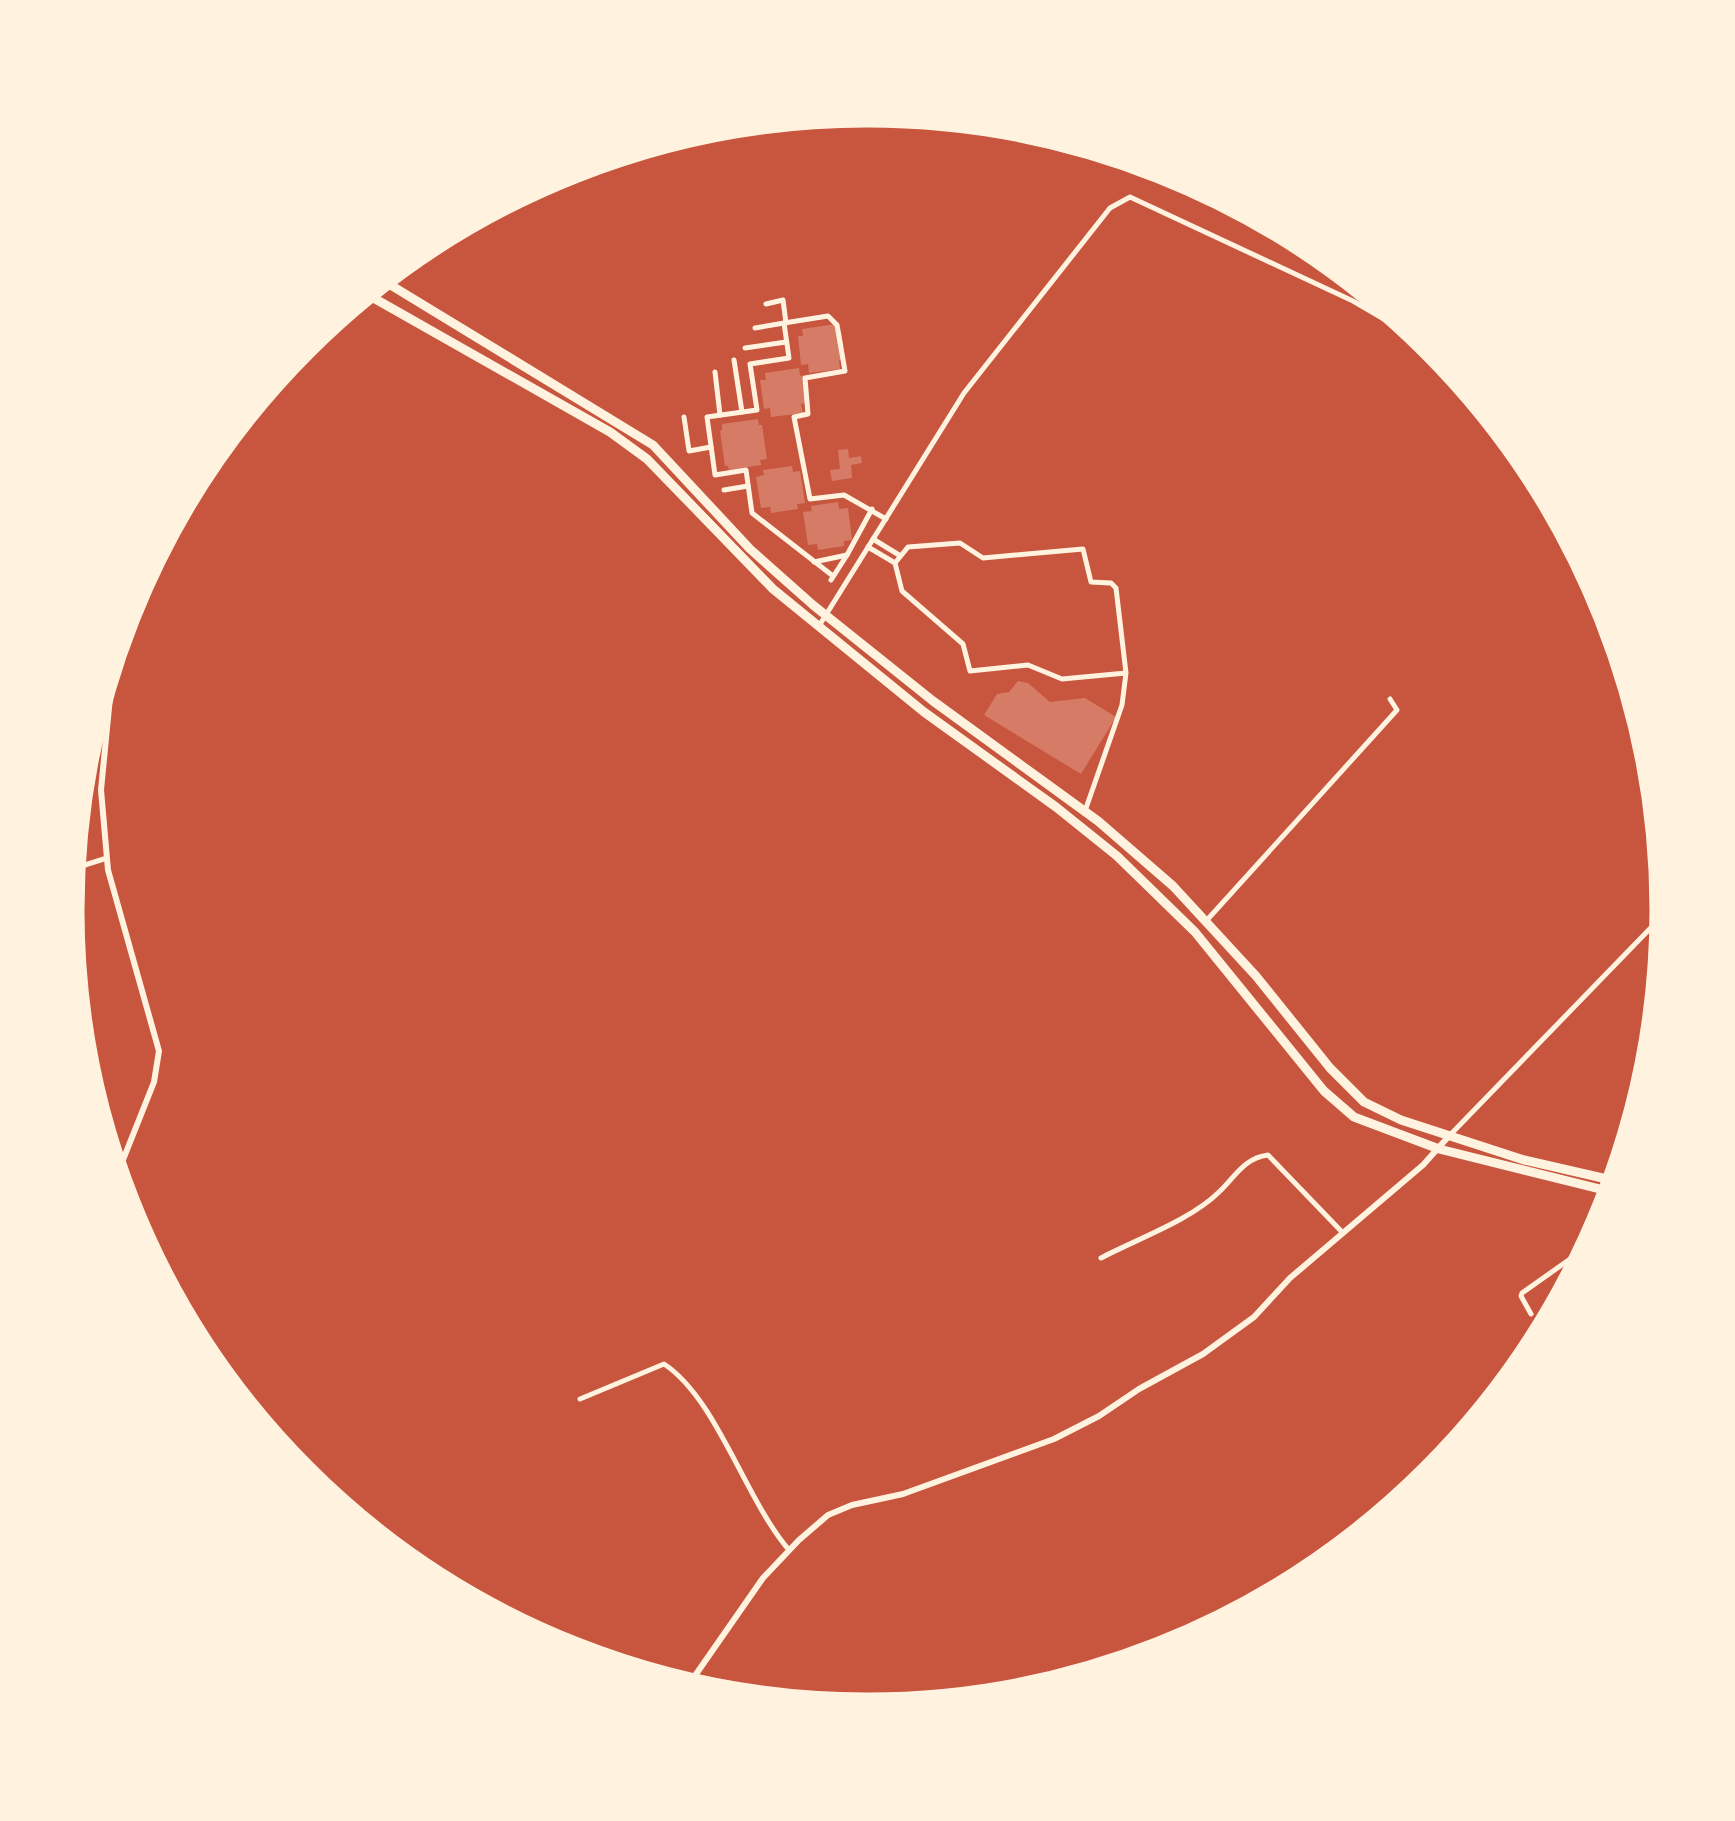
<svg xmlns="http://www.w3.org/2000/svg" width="1735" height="1821" viewBox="0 0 1735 1821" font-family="Ubuntu,sans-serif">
  <rect width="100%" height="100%" fill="#c8553d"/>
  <g fill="#d67c66">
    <polygon points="836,324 837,332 841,331 845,359 839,360 840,369 809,373 808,364 801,365 798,336 803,336 802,329"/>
    <polygon points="799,368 800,376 803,375 807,403 801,404 803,413 771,417 770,408 764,409 760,380 766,380 765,373"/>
    <polygon points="758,419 759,425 762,425 767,459 760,460 761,465 729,470 728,466 725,466 720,431 722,430 722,424"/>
    <polygon points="848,449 849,458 861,456 862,463 851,465 852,478 832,481 830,470 840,469 838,450"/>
    <polygon points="792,466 793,472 800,471 805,503 797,504 798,509 771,513 770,507 761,508 756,477 764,475 763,470"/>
    <polygon points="838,502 839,509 848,508 852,540 844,541 844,546 818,550 817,544 808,545 803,512 812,511 811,506"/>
    <polygon points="1018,681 1028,683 1050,702 1085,698 1116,717 1081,774 984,715 997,694 1009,692"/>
  </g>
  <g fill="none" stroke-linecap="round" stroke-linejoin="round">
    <g stroke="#fff3e0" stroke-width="5">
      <polyline points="766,304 783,300 786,323"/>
      <polyline points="755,328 784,323"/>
      <polyline points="745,348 786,342"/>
      <polyline points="734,360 742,412"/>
      <polyline points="715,372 720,415"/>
      <polyline points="684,417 689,451 711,447"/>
      <polyline points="724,490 748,486"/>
      <polyline points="873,539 899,555"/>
      <polyline points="868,547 895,563"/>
      <polyline points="814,562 847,555 872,509"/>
      <polyline points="833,576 752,513 746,470 715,475 707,417 757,410 750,364 789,358 784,323 828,316 837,325 845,371 805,378 808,414 794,417 810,499 844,495 886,519"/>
      <polyline points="831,580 847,555"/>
      <polyline points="819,626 964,393 1110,208 1130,197 1353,301 1444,354"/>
      <polyline points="1085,811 1122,705 1126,673 1062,679 1028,665 970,671 963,644 902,591 895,563 908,547 960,543 983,558 1083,549 1091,582 1111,583 1116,588 1126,673"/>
      <polyline points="69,870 107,858"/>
      <polyline points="1207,920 1397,710 1390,699"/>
      <polyline points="1451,1134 1670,908"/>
      <polyline points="1606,1223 1609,1217"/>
      <path d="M 1101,1258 C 1137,1239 1191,1220 1219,1192 C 1235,1177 1244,1158 1268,1155 L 1343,1233"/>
      <polyline points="1531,1314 1521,1296 1522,1293 1597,1240"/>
      <path d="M 580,1399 L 664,1364 C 717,1399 745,1499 789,1550"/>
    </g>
    <g stroke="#fff3e0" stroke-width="6">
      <polyline points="115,1180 154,1082 159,1051 108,870 101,790 116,636"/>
      <polyline points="685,1690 763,1578 799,1540 828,1515 852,1505 903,1494 1054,1439 1099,1416 1139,1389 1203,1354 1254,1317 1290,1278 1423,1165 1449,1136"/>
    </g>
    <g stroke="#fff3e0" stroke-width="9">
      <polyline points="379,278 653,445 750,549 813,605 933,701 1098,821 1173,886 1256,976 1330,1068 1364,1102 1401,1120 1524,1160 1620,1182"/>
      <polyline points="363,292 610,432 647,459 773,589 924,712 1056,807 1117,856 1195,932 1324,1091 1354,1117 1439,1149 1616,1193"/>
    </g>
  </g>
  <path d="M0 0H1735V1821H0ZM82 910a785 785 0 1 1 1570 0a785 785 0 1 1-1570 0Z" fill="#fff3e0" fill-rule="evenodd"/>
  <path fill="none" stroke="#fff3e0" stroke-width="5" d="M82 910a785 785 0 1 1 1570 0a785 785 0 1 1-1570 0Z"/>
</svg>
